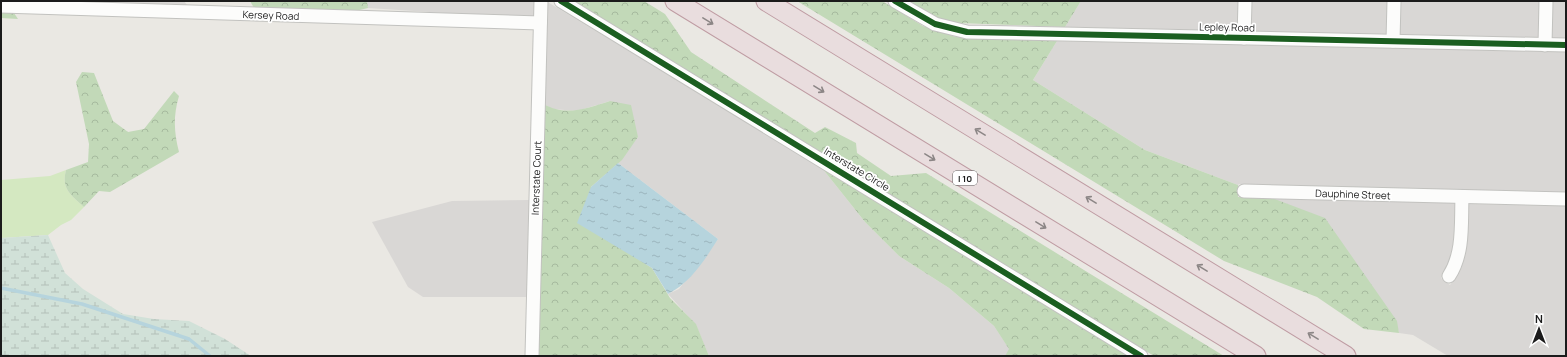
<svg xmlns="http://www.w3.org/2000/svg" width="1567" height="357" viewBox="0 0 1567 357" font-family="Manrope,sans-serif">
  <defs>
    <pattern id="forest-crowns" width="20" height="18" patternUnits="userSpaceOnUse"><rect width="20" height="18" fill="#c2d9b8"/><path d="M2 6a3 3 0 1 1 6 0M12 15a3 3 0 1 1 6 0" fill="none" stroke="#a6ba9e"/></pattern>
    <pattern id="wetland-marsh" width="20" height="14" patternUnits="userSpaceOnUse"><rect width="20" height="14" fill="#d1e1d8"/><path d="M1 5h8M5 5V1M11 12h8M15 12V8" fill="none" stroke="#b3c0b9"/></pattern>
    <pattern id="water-ripples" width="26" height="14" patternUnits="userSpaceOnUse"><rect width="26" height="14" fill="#b6d4dd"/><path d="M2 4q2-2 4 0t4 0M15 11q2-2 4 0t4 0" fill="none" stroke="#9cb5bd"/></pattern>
  </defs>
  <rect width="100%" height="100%" fill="#eae8e3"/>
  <g fill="#d9d7d5">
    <polygon points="35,1 184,1 187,5"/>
    <polygon points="367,1 535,1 534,16 445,13 368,8"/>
    <polygon points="546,1 822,168 865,222 899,256 949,288 994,326 1010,350 1005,356 709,356 696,325 668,294 679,289 718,239 618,163 638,137 610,101 577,111 552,109 544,104"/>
    <polygon points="1081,1 1239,1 1239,31 1065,27"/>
    <polygon points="1251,1 1388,1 1387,34 1250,31"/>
    <polygon points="1399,1 1540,1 1539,38 1399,34"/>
    <polygon points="1552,1 1566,1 1566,39 1551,38"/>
    <polygon points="1057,41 1566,52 1566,193 1239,184 1238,185 1145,150 1033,80"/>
    <polygon points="1272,198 1456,203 1454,251 1451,262 1441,278 1450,285 1461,269 1465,254 1468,204 1566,206 1566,356 1448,356 1413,335 1399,333 1396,321"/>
    <polygon points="529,200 527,297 423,297 408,287 372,222 452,201"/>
  </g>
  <path fill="#d4e8c1" d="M 66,170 C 61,189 71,195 84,207 L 71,220 L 61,225 L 48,235 L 1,238 L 1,180 L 50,176 Z"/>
  <g fill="url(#forest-crowns)">
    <polygon points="250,1 367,1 368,8 355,11 254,8"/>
    <polygon points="574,1 644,1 665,14 691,52 815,133 825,127 856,143 857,153 891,176 926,173 1224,356 1154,356"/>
    <polygon points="797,1 882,1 923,26 956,37 1057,41 1033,80 1145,150 1238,185 1238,197 1272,198 1325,218 1397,321 1399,333 1364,329 1317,297 1224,261"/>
    <polygon points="908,1 1081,1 1065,27 958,23 937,18"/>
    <polygon points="1,13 14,13 18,19 1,18"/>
    <path d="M 82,72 L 94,73 L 113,121 L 128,132 L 144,129 L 174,91 L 179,96 C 173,116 174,132 179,152 L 110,192 L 99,191 L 84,207 C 71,195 61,189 66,170 L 88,162 L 89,144 L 76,82 Z"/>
    <path d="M 610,101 L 631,105 L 638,137 L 622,160 L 591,187 L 618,246 L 652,268 L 670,298 L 696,324 L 709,356 L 538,356 L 544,104 C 565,117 588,108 610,101 Z"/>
    <polygon points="822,168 1128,356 1005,356 1009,349 994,326 949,288 899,256 865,222"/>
  </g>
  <polygon fill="url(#wetland-marsh)" points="48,235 65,273 83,289 123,314 154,319 189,321 225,339 251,356 1,356 1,238"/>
  <path fill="url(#water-ripples)" d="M 618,163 L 718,239 C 704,261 691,282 668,294 L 652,268 L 577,223 L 591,187 Z"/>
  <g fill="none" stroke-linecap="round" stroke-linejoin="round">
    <polyline stroke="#b6d4dd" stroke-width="3.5" points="1,288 82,304 189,339 210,356"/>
    <defs>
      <g id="minor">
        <polyline points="561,1 1141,356"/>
        <polyline points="895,1 935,24 967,32 1566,45"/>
        <polyline points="1,6 540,23"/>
        <polyline points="1244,38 1245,1"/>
        <polyline points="1393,41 1394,1"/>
        <polyline points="1545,45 1546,1"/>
        <polyline points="1244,191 1566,199"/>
        <path d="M 1449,276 C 1464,253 1461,224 1462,197"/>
        <polyline points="532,356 541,1"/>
      </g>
      <g id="highway">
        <polyline points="675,1 1256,356"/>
        <polyline points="766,1 1346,356"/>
      </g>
    </defs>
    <use href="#minor" stroke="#c2c2bf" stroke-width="15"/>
    <use href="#highway" stroke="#bf9ca3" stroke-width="21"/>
    <use href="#minor" stroke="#fcfcfb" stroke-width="13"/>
    <use href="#highway" stroke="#e9ddde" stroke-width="19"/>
    <defs>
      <g id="cycleway">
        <polyline points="561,1 1141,356"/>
        <polyline points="895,1 935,24 967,32 1566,45"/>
      </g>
    </defs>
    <use href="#cycleway" stroke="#fff" stroke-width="8"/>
    <use href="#cycleway" stroke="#1b5e20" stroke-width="6"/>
  </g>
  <defs><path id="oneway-shaft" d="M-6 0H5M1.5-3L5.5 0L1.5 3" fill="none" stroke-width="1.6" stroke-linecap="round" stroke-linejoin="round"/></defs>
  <g stroke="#8c8686">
    <use href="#oneway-shaft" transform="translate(708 21) rotate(31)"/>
    <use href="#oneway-shaft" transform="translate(819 89) rotate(31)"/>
    <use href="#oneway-shaft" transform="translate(980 132) rotate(-149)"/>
    <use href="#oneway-shaft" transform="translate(930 157) rotate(31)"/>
    <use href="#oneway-shaft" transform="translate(1091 200) rotate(-149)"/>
    <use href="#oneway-shaft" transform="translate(1041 225) rotate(31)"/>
    <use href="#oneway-shaft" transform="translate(1202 268) rotate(-149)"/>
    <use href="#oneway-shaft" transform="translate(1313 336) rotate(-149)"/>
  </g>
  <g text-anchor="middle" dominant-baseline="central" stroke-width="3.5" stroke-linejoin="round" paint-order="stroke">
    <rect fill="#fff" stroke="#5f5f5f" stroke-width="1" x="953" y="171" width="24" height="14" rx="3"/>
    <g font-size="9" font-weight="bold" fill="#1b1b1b">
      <text x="965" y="178">I 10</text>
    </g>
    <g font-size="10" fill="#1b1b1b" stroke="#fff">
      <text transform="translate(271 15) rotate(2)">Kersey Road</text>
      <text transform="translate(1227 27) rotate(1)">Lepley Road</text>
      <text transform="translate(857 169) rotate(31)">Interstate Circle</text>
      <text transform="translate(536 178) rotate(-88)">Interstate Court</text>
      <text transform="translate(1353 194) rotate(2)">Dauphine Street</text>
    </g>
  </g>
  <rect width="1567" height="357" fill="none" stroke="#1b1b1b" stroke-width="4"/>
  <g transform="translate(1539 329)" stroke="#ffffff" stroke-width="3" paint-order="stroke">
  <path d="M0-3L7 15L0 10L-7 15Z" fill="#1b1b1b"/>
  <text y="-6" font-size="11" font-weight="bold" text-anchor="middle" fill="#1b1b1b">N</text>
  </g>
</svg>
